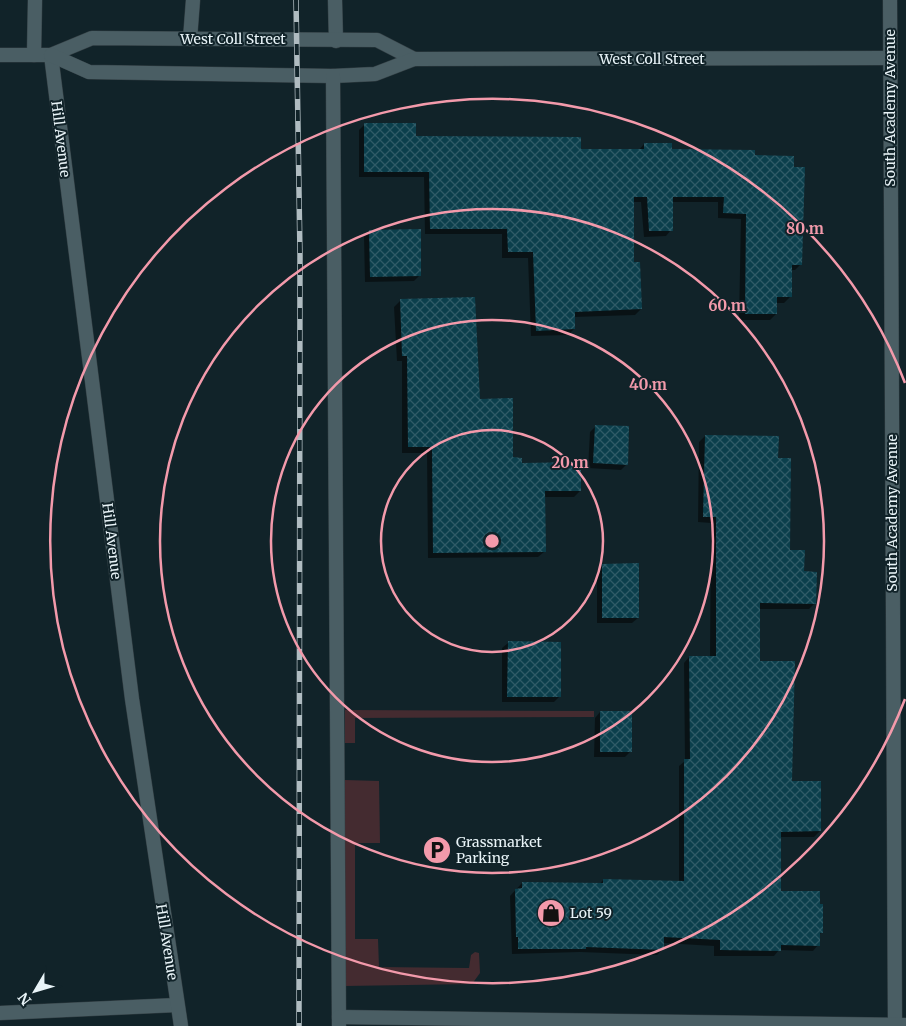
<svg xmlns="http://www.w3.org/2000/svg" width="906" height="1026" viewBox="0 0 906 1026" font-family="Merriweather,serif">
  <defs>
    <pattern id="building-cross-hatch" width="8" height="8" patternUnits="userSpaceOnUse" patternTransform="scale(1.25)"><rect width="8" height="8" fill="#0b3f4c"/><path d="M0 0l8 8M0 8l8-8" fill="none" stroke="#2f5b67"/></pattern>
  </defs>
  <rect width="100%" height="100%" fill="#112329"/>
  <g fill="#442b30">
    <polygon points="345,710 594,711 594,717 355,718 355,743 345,743"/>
    <polygon points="345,780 379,781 380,843 355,843 355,939 378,939 379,967 469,968 471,955 475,952 479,953 480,973 472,984 345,986"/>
  </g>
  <g fill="#0007">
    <polygon points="365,124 415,137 580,151 638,151 644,144 671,150 753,156 801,264 795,270 791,270 790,297 784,303 776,303 776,314 770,320 739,320 741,219 718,218 718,202 671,202 671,230 666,236 644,237 641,202 632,202 633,264 641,309 635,315 574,317 574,329 568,335 531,336 528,258 502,258 502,234 425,234 424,177 359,177 359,130"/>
    <polygon points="370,231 420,275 414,281 365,282 364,237"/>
    <polygon points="400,301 478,400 512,459 580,491 574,497 544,497 544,552 538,557 428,558 427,453 402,453 402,361 397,361 394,307"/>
    <polygon points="596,426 627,464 621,470 588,468 590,432"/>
    <polygon points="705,436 777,459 788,551 803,573 815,603 809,609 758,609 759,662 791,782 820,831 814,837 780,837 780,892 822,932 818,936 818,945 813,951 779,950 774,956 714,956 714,946 663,943 663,949 657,955 580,952 512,954 510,896 522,883 600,884 603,880 679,882 679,766 685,761 684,663 689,657 710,657 711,523 698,522 699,442"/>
    <polygon points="603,565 638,618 632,623 597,623 597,571"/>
    <polygon points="508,643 560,696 554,702 502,702 502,648"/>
    <polygon points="600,712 631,751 625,757 594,757 595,718"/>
  </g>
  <g fill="url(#building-cross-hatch)">
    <polygon points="364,123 416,123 416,136 581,137 581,149 644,149 644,143 672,143 672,149 755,150 755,155 794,156 794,167 805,167 802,265 792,265 792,297 777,297 777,314 745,314 746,214 723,213 724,197 673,197 673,231 649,231 647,197 634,197 634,262 640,262 642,309 575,312 575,329 536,331 533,252 508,252 507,229 430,229 429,172 364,172"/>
    <polygon points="421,229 421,276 370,277 369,230"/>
    <polygon points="475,297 480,399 513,398 513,457 522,458 522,463 581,462 581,491 545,491 546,552 433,553 432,447 408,447 407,356 402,356 400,299"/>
    <polygon points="595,425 629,426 628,465 593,463"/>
    <polygon points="705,435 779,436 778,458 791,458 790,550 805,550 804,571 817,572 816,604 760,603 760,661 795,661 792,781 821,781 821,831 781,832 781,891 820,891 820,904 823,904 823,933 820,933 820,946 781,945 781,951 720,950 720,940 664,937 664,950 586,947 586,949 518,949 518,937 516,937 515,889 522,888 522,882 603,883 603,879 684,881 684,759 690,759 689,656 716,656 716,517 703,517"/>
    <polygon points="639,563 639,618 602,618 602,564"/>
    <polygon points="508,641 561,642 561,697 507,697"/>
    <rect x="600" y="711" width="32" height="41"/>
  </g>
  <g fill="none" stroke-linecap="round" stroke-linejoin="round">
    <defs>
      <g id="service">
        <polyline points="190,39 193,0"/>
        <polyline points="34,55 35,0"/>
        <polyline points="0,1013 177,1005"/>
      </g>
      <g id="minor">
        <polyline points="335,0 336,41"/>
        <polyline points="890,0 895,1026"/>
        <polyline points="0,55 51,55 92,38 377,40 414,59"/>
        <polyline points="51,55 132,699 181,1026"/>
        <polyline points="51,55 89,72 333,76 375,74 414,59 890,58"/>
        <polyline points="333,76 339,1026"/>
        <polyline points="339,1017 906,1025"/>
      </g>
    </defs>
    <use href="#service" stroke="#333f44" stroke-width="15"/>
    <use href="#minor" stroke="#333f44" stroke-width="15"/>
    <use href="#service" stroke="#4a5e64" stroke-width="14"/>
    <use href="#minor" stroke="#4a5e64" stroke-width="14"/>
    <defs>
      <polyline id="rail" points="296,0 300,255 299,1026"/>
    </defs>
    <use href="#rail" stroke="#b0bcc1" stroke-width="5.5"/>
    <use href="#rail" stroke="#112329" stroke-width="4" stroke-dasharray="11" stroke-linecap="butt"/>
  </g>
  <g fill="none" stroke="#f39aab" stroke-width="2.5">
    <circle cx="492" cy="541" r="111"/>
    <circle cx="492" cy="541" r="221"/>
    <circle cx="492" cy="541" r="332"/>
    <path d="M905 699A442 442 0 1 1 905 383"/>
  </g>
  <defs>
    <symbol id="parking-disc" viewBox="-11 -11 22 22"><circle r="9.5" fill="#f39aab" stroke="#112329"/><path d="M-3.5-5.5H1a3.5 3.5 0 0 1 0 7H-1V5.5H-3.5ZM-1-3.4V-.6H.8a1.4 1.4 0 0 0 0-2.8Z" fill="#111"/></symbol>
    <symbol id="shop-disc" viewBox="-11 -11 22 22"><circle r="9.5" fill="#f39aab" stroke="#112329"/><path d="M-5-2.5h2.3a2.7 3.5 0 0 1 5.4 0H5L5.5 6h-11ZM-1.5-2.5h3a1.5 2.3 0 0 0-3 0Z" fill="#111"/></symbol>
  </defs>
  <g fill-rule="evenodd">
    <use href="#parking-disc" x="421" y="834" width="32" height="32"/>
    <use href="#shop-disc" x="535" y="897" width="32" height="32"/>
  </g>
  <g text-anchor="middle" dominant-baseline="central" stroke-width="4" stroke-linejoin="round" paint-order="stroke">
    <g font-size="14" fill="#e9f4f8" stroke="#112329">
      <text x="233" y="39">West Coll Street</text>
      <text x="652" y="59">West Coll Street</text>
      <text transform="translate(890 108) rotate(-90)">South Academy Avenue</text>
      <text transform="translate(61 139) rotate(83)">Hill Avenue</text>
      <text transform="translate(892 513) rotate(-90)">South Academy Avenue</text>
      <text transform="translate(112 541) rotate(83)">Hill Avenue</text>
      <text transform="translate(167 942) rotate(81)">Hill Avenue</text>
    </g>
    <g font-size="14" fill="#e9f4f8" stroke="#112329" text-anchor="start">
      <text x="456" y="842">Grassmarket<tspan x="456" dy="16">Parking</tspan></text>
      <text x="570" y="913">Lot 59</text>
    </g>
  </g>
  <circle cx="492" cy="541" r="8" fill="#f39aab" stroke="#112329" stroke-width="2.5"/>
  <g font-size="15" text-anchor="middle" font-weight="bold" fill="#f39aab" stroke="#112329" stroke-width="4" stroke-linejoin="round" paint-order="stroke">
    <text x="805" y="234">80 m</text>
    <text x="727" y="311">60 m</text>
    <text x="648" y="390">40 m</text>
    <text x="570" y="468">20 m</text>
  </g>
  <g transform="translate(35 991) rotate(232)" stroke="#112329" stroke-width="4" paint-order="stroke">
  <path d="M0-4L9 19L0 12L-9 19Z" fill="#e9f4f8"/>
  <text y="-8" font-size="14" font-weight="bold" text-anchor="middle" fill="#e9f4f8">N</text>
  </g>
</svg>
